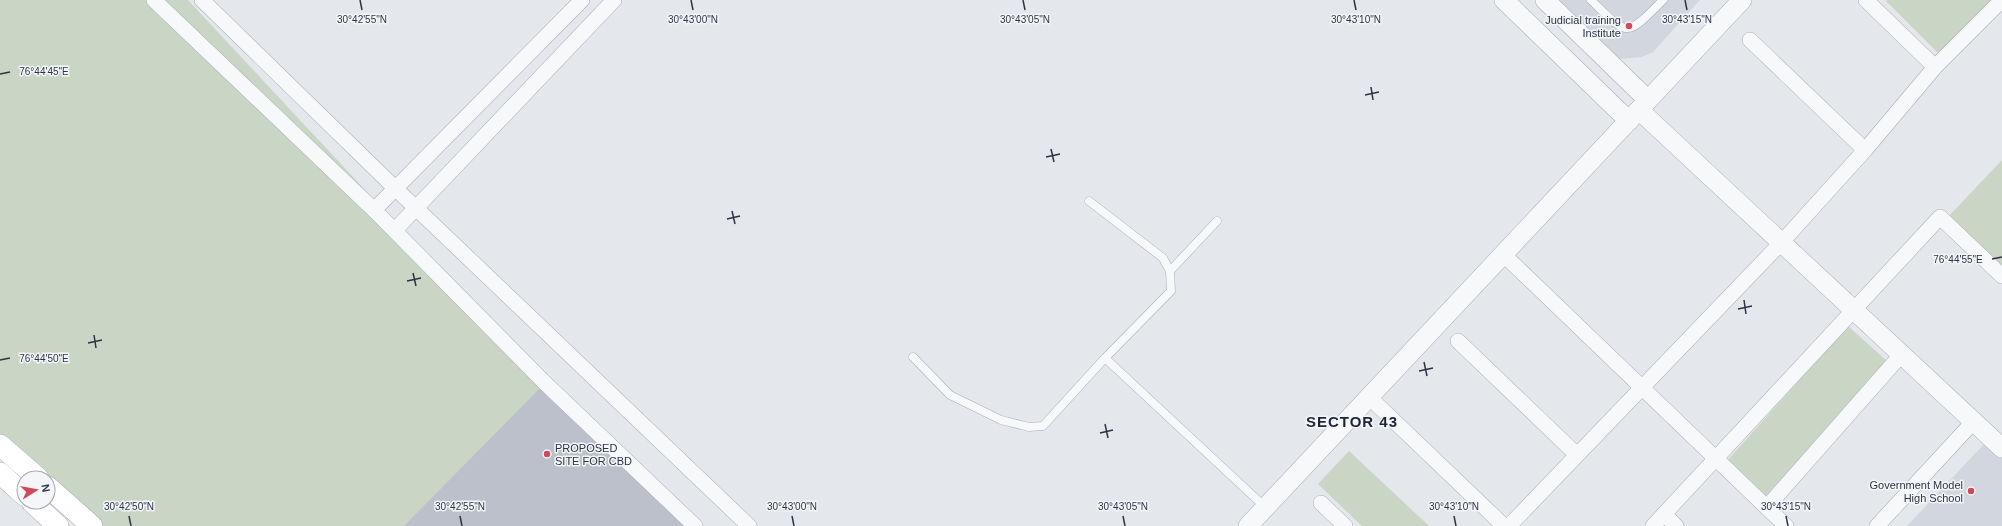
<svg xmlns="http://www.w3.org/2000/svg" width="2002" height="526" viewBox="0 0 2002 526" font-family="Arial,sans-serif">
  <rect width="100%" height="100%" fill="#e4e7ec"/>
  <g fill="#d2d6de">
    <polygon points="1555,0 1700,0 1653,52 1642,57 1619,59"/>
    <polygon points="1987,441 2002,456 2002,526 1907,526"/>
  </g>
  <g fill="#c9d6c5">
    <polygon points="0,0 188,0 545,383 695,526 92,526 0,445"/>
    <polygon points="1887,0 1992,0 1939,54 1886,1"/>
    <polygon points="2002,160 2002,268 1948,217"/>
    <polygon points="1848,326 1887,361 1765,497 1726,462"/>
    <polygon points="1349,451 1429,526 1362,526 1318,484"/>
  </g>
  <polygon fill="#bbc0ca" points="545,383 695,526 404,526"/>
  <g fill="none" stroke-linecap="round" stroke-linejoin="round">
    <defs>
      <g id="service">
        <path d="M 1591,0 C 1629,37 1625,38 1663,0"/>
        <polyline points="1170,271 1217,221"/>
        <polyline points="913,357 950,395 1001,420 1029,427 1043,426 1105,358 1171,291 1170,271 1163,258 1089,201"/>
        <polyline points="1105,358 1265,507"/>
      </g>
      <g id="minor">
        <polyline points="154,0 374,210 545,383 695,526"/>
        <polyline points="202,0 396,189 749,526"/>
        <polyline points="1866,0 1935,67"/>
        <polyline points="1750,40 1865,150"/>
        <polyline points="374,210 582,0"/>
        <polyline points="395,230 614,0"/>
        <polyline points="1503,254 1786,526"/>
        <polyline points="1458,341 1577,455"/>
        <polyline points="1369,397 1504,526"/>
        <polyline points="1321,503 1345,526"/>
        <polyline points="1767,507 1901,355"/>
        <polyline points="1664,514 1676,526"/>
        <polyline points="1509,526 1781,243 1865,150 1935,67 2002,0"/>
        <polyline points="1653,526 1940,217 2002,276"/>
        <polyline points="1877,526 1974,421"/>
      </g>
      <g id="tertiary">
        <polyline points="1504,0 1629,121"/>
        <polyline points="1545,0 1648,100"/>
        <polyline points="1639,110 2002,448"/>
        <polyline points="1248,526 1742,0"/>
      </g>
      <g id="secondary">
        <polyline points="0,445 38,478"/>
        <polyline points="0,473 24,495"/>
        <polyline points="48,487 92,526"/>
        <polyline points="32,502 58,526"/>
      </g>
    </defs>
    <use href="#service" stroke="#a9aeb7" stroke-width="9"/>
    <use href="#minor" stroke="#a9aeb7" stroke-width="16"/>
    <use href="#tertiary" stroke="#a9aeb7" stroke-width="20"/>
    <use href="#secondary" stroke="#a9aeb7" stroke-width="22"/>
    <use href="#service" stroke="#f7f8fa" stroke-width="8"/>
    <use href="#minor" stroke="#f7f8fa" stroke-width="15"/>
    <use href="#tertiary" stroke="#f7f8fa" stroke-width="19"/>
    <use href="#secondary" stroke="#fff" stroke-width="21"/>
  </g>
  <path fill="none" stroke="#2b3445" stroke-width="1.5" d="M 360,0 L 362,10M 691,0 L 693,10M 1023,0 L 1025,10M 1354,0 L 1356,10M 1685,0 L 1687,10M 0,74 L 10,72M 1371,87 L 1373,100M 1365,95 L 1379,92M 1051,149 L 1054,162M 1046,157 L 1060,154M 732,211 L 735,224M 727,219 L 740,216M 1992,259 L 2002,257M 413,273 L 416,286M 407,281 L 421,278M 1744,300 L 1746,314M 1738,309 L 1752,306M 94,335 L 96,348M 88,343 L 102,340M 0,360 L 10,358M 1424,362 L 1427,376M 1419,371 L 1433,368M 1105,424 L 1108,438M 1100,433 L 1113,430M 129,516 L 131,526M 460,516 L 462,526M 792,516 L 794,526M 1123,516 L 1125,526M 1454,516 L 1456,526M 1786,516 L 1788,526"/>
  <g fill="#d1495b" stroke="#f4f6f9" stroke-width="1.5">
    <circle cx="1629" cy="26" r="4"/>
    <circle cx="547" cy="454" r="4"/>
    <circle cx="1971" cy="491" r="4"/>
  </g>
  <g text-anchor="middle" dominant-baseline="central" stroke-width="3" stroke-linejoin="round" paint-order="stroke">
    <g font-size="11" fill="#2b3445" stroke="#f4f6f9" text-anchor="end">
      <text x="1621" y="20">Judicial training<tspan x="1621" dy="13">Institute</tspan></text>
      <text x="555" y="448" text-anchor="start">PROPOSED<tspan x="555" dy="13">SITE FOR CBD</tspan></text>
      <text x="1963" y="485">Government Model<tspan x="1963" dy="13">High School</tspan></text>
    </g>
    <g font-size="15" font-weight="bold" letter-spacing="1" fill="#1d2536" stroke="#f4f6f9">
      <text x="1352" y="421">SECTOR 43</text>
    </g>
  </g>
  <g font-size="10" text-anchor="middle" fill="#2b3445" stroke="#f4f6f9" stroke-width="3" stroke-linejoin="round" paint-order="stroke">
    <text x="362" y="23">30°42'55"N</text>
    <text x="693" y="23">30°43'00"N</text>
    <text x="1025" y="23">30°43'05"N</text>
    <text x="1356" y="23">30°43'10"N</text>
    <text x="1687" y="23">30°43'15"N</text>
    <text x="44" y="75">76°44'45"E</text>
    <text x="1958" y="263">76°44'55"E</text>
    <text x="44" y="362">76°44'50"E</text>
    <text x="129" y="510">30°42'50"N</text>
    <text x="460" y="510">30°42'55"N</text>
    <text x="792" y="510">30°43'00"N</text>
    <text x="1123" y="510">30°43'05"N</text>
    <text x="1454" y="510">30°43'10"N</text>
    <text x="1786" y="510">30°43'15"N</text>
  </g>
  <g transform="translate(36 490) rotate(79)"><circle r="19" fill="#f4f6f9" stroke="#a4a8b1"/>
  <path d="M0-3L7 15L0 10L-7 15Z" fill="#d1495b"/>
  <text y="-6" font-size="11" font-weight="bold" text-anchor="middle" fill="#2b3445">N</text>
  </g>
</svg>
